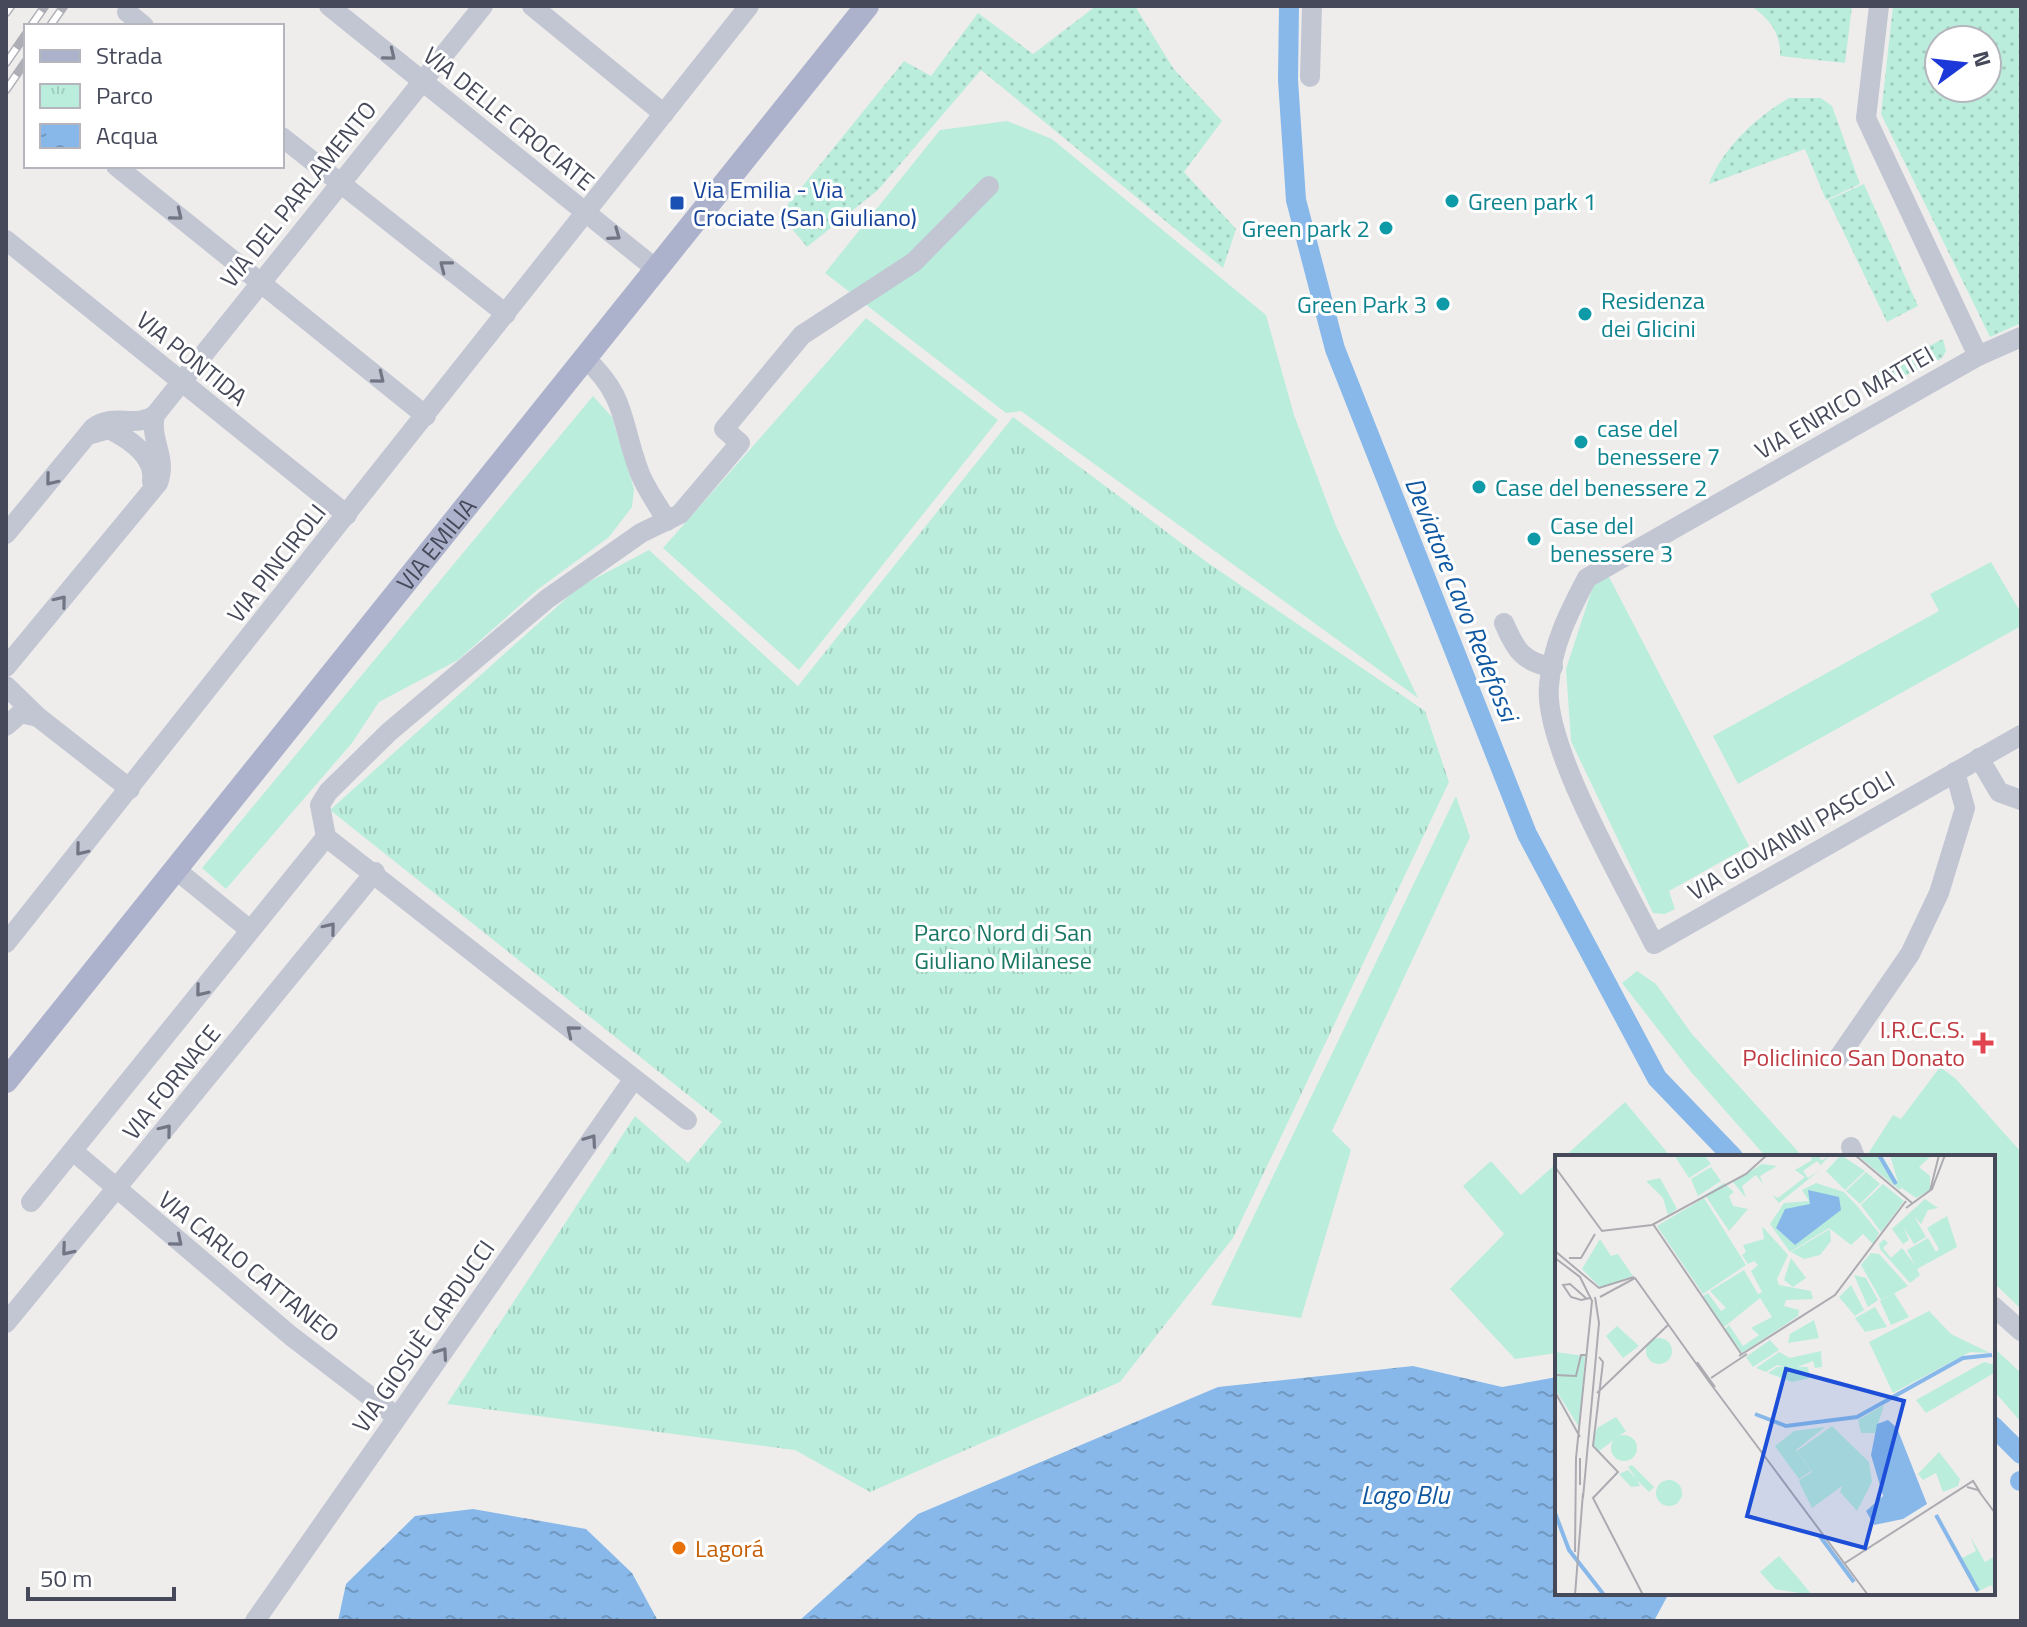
<svg xmlns="http://www.w3.org/2000/svg" width="2027" height="1627" viewBox="0 0 2027 1627" font-family="'Titillium Web',sans-serif">
  <defs>
    <pattern id="park-tufts" width="24" height="20" patternUnits="userSpaceOnUse" patternTransform="scale(2)"><rect width="24" height="20" fill="#baeddc"/><path d="M3 7l-1-3M5 7V3M7 7l1-3M15 17l-1-3M17 17v-4M19 17l1-3" fill="none" stroke="#a1cdbf"/></pattern>
    <pattern id="garden-dots" width="8" height="8" patternUnits="userSpaceOnUse" patternTransform="scale(2)"><rect width="8" height="8" fill="#baeddc"/><path d="M2 2h.1M6 6h.1" fill="none" stroke="#a1cdbf" stroke-width="1.8" stroke-linecap="round"/></pattern>
    <pattern id="water-ripples" width="26" height="14" patternUnits="userSpaceOnUse" patternTransform="scale(2)"><rect width="26" height="14" fill="#87b8e9"/><path d="M2 4q2-2 4 0t4 0M15 11q2-2 4 0t4 0" fill="none" stroke="#7098c0"/></pattern>
  </defs>
  <rect width="100%" height="100%" fill="#efedec"/>
  <g fill="#baeddc">
    <polygon points="1007,121 1052,139 1266,315 1294,415 1336,526 1418,698 1021,411 1006,413 825,273 940,130"/>
    <polygon points="866,318 998,420 799,670 663,548"/>
    <polygon points="593,396 612,417 634,489 632,507 609,537 537,590 458,660 379,702 352,743 226,889 202,868"/>
    <polygon points="1991,562 2021,613 2021,626 1738,784 1713,736 1939,611 1930,594"/>
    <polygon points="1608,575 1749,846 1669,891 1675,909 1665,914 1653,913 1571,741 1566,669 1594,583"/>
    <polygon points="1456,796 1470,837 1332,1131 1351,1150 1301,1318 1211,1305"/>
    <polygon points="1637,971 1656,984 1692,1034 1803,1157 1766,1157 1692,1073 1622,983"/>
    <polygon points="1940,1067 1956,1079 2021,1152 2021,1309 1993,1282 1993,1157 1866,1157 1893,1115 1901,1119"/>
    <polygon points="1625,1102 1671,1157 1564,1157"/>
    <polygon points="1491,1161 1521,1195 1557,1163 1557,1353 1515,1359 1450,1289 1504,1234 1463,1186"/>
    <polygon points="1993,1347 2021,1373 2021,1422 1993,1390"/>
  </g>
  <polygon fill="url(#park-tufts)" points="1013,417 1208,563 1425,711 1449,782 1233,1238 1120,1382 870,1492 795,1450 447,1404 635,1116 688,1163 722,1122 330,810 579,587 649,550 798,686"/>
  <g fill="url(#garden-dots)" fill-rule="evenodd">
    <polygon points="1096,6 1135,6 1173,68 1222,121 1184,172 1236,229 1223,268 981,70 878,190 807,247 780,214 904,61 931,76 978,13 1033,54"/>
    <path d="M 1751,6 L 1852,6 L 1845,63 L 1780,56 C 1781,34 1770,19 1751,6 Z"/>
    <path d="M 1893,6 L 2021,6 L 2021,323 L 1990,337 L 1881,114 ZM 1987,40 L 1987,88 L 1939,88 L 1939,40 Z"/>
    <path d="M 1789,98 L 1821,98 L 1832,106 L 1860,184 L 1826,200 L 1805,149 L 1709,184 C 1722,149 1756,117 1789,98 Z"/>
    <polygon points="1864,184 1918,306 1887,322 1828,200"/>
    <polygon points="1943,339 1946,351 1942,358 1879,388 1873,375"/>
  </g>
  <g fill="url(#water-ripples)">
    <polygon points="1413,1366 1502,1387 1557,1377 1557,1593 1669,1593 1654,1621 799,1621 918,1514 1218,1387"/>
    <polygon points="473,1509 586,1529 632,1573 658,1621 338,1621 346,1584 415,1516"/>
  </g>
  <g fill="none" stroke-linecap="round" stroke-linejoin="round">
    <g stroke="#87b8e9" stroke-width="20">
      <polyline points="1289,6 1288,80 1296,200 1335,349 1527,834 1657,1078 1733,1157"/>
      <polyline points="1993,1426 2021,1454"/>
      <polyline points="2020,1481 2021,1481"/>
    </g>
    <g stroke="#c2c6d3" stroke-width="20">
      <polyline points="329,6 656,269"/>
      <polyline points="532,6 664,114"/>
      <path d="M 1879,6 L 1866,118 L 1978,356 L 1587,578 C 1569,612 1552,645 1549,686 C 1543,746 1625,885 1654,944 L 2021,735"/>
      <polyline points="127,12 144,26"/>
      <polyline points="1310,77 1312,6"/>
      <polyline points="282,137 506,314"/>
      <polyline points="116,166 426,416"/>
      <polyline points="6,240 347,515"/>
      <polyline points="1978,356 2021,337"/>
      <path d="M 585,358 C 628,398 620,421 639,471 C 645,488 658,505 667,521"/>
      <path d="M 92,434 L 109,429 C 129,439 156,457 152,482"/>
      <path d="M 6,534 L 93,428 C 114,412 134,429 155,415 L 483,6"/>
      <path d="M 1504,623 C 1515,649 1523,663 1553,667"/>
      <path d="M 6,667 L 158,483 C 168,458 149,440 155,415"/>
      <polyline points="6,686 38,717 130,789"/>
      <polyline points="6,726 21,713 38,717"/>
      <polyline points="1979,758 1999,792 2021,800"/>
      <polyline points="326,837 320,805 328,792 389,732 547,599 641,533 680,514 740,443 724,429 802,335 914,262 989,186"/>
      <polyline points="175,869 250,930"/>
      <polyline points="6,943 749,6"/>
      <polyline points="1839,1057 1910,954 1939,893 1965,808 1955,772"/>
      <polyline points="1851,1147 1855,1157"/>
      <polyline points="73,1151 291,1336 397,1417"/>
      <polyline points="31,1202 326,837 687,1120"/>
      <polyline points="1993,1306 2021,1331"/>
      <polyline points="6,1323 375,872"/>
      <polyline points="255,1621 633,1080"/>
    </g>
    <path stroke="#acb2cb" stroke-width="24" id="s1" d="M 6,1081 L 867,6"/>
    <defs>
      <g id="rail">
        <polyline points="6,13 11,6"/>
        <polyline points="31,26 45,6"/>
        <polyline points="50,26 64,6"/>
        <polyline points="6,63 26,34"/>
        <polyline points="6,90 26,61"/>
      </g>
    </defs>
    <use href="#rail" stroke="#aeafb6" stroke-width="9"/>
    <use href="#rail" stroke="#fff" stroke-width="6" stroke-dasharray="18" stroke-linecap="butt"/>
  </g>
  <defs><path id="oneway-chevron" d="M-2-3.5L2.5 0L-2 3.5" fill="none" stroke-width="1.6" stroke-linecap="round" stroke-linejoin="round" transform="scale(2)"/></defs>
  <g stroke="#717584">
    <use href="#oneway-chevron" transform="translate(390 55) rotate(39)"/>
    <use href="#oneway-chevron" transform="translate(177 215) rotate(39)"/>
    <use href="#oneway-chevron" transform="translate(615 235) rotate(36)"/>
    <use href="#oneway-chevron" transform="translate(445 266) rotate(-142)"/>
    <use href="#oneway-chevron" transform="translate(379 378) rotate(39)"/>
    <use href="#oneway-chevron" transform="translate(51 480) rotate(129)"/>
    <use href="#oneway-chevron" transform="translate(61 601) rotate(-51)"/>
    <use href="#oneway-chevron" transform="translate(81 850) rotate(129)"/>
    <use href="#oneway-chevron" transform="translate(330 928) rotate(-51)"/>
    <use href="#oneway-chevron" transform="translate(201 991) rotate(129)"/>
    <use href="#oneway-chevron" transform="translate(572 1031) rotate(-141)"/>
    <use href="#oneway-chevron" transform="translate(166 1130) rotate(-51)"/>
    <use href="#oneway-chevron" transform="translate(591 1140) rotate(-55)"/>
    <use href="#oneway-chevron" transform="translate(177 1241) rotate(40)"/>
    <use href="#oneway-chevron" transform="translate(67 1250) rotate(130)"/>
    <use href="#oneway-chevron" transform="translate(442 1353) rotate(-55)"/>
  </g>
  <g fill="#0f9aa8" stroke="#fff" stroke-width="3">
    <circle cx="1452" cy="201" r="8"/>
    <circle cx="1386" cy="228" r="8"/>
    <circle cx="1443" cy="304" r="8"/>
    <circle cx="1585" cy="314" r="8"/>
    <circle cx="1581" cy="442" r="8"/>
    <circle cx="1479" cy="487" r="8"/>
    <circle cx="1534" cy="539" r="8"/>
  </g>
  <rect fill="#1a4fb4" stroke="#fff" stroke-width="3" x="669" y="195" width="16" height="16" rx="4"/>
  <path fill="#e0444e" stroke="#fff" stroke-width="3" d="M1979 1031h8v8h8v8h-8v8h-8v-8h-8v-8h8z"/>
  <circle fill="#e8710a" stroke="#fff" stroke-width="3" cx="679" cy="1548" r="8"/>
  <g text-anchor="middle" dominant-baseline="central" stroke-width="6" stroke-linejoin="round" paint-order="stroke">
    <g font-size="24" fill="#454959" stroke="#fff">
      <text transform="translate(509 118) rotate(39)">VIA DELLE CROCIATE</text>
      <text transform="translate(298 194) rotate(-51)">VIA DEL PARLAMENTO</text>
      <text transform="translate(192 358) rotate(39)">VIA PONTIDA</text>
      <text transform="translate(1844 402) rotate(-30)">VIA ENRICO MATTEI</text>
      <text stroke="none"><textPath href="#s1" startOffset="688">VIA EMILIA</textPath></text>
      <text transform="translate(276 563) rotate(-52)">VIA PINCIROLI</text>
      <text transform="translate(1791 835) rotate(-30)">VIA GIOVANNI PASCOLI</text>
      <text transform="translate(171 1082) rotate(-51)">VIA FORNACE</text>
      <text transform="translate(249 1266) rotate(39)">VIA CARLO CATTANEO</text>
      <text transform="translate(423 1336) rotate(-55)">VIA GIOSUÈ CARDUCCI</text>
    </g>
    <g font-size="24" fill="#164399" stroke="#fff" text-anchor="start">
      <text x="693" y="189">Via Emilia - Via<tspan x="693" dy="28">Crociate (San Giuliano)</tspan></text>
    </g>
    <g font-size="24" fill="#0d838f" stroke="#fff" text-anchor="start">
      <text x="1468" y="201">Green park 1</text>
      <text x="1370" y="228" text-anchor="end">Green park 2</text>
      <text x="1601" y="300">Residenza<tspan x="1601" dy="28">dei Glicini</tspan></text>
      <text x="1427" y="304" text-anchor="end">Green Park 3</text>
      <text x="1597" y="428">case del<tspan x="1597" dy="28">benessere 7</tspan></text>
      <text x="1495" y="487">Case del benessere 2</text>
      <text x="1550" y="525">Case del<tspan x="1550" dy="28">benessere 3</tspan></text>
    </g>
    <g font-size="24" fill="#187763" stroke="#fff">
      <text x="1003" y="932">Parco Nord di San<tspan x="1003" dy="28">Giuliano Milanese</tspan></text>
    </g>
    <g font-size="24" fill="#be3a42" stroke="#fff" text-anchor="end">
      <text x="1965" y="1029">I.R.C.C.S.<tspan x="1965" dy="28">Policlinico San Donato</tspan></text>
    </g>
    <g font-size="24" fill="#c56008" stroke="#fff" text-anchor="start">
      <text x="695" y="1548">Lagorá</text>
    </g>
    <g font-size="26" font-style="italic" fill="#0f58a1" stroke="#fff">
      <text transform="translate(1462 599) rotate(68)">Deviatore Cavo Redefossi</text>
      <text x="1405" y="1494">Lago Blu</text>
    </g>
  </g>
  <g transform="translate(1555 1155)">
    <rect width="440" height="440" fill="#efedec"/>
    <path d="M 255,0 L 268,0 L 264,4 L 268,5 L 275,0 L 266,10 L 262,6 L 248,16 L 253,23 L 265,15 L 224,48 L 217,40 L 223,43 L 250,22 L 240,15 L 257,5 ZM 207,9 L 222,11 L 205,21 L 208,29 L 201,20 L 187,31 L 191,43 L 178,27 ZM 149,43 L 191,110 L 148,139 L 102,71 ZM 370,44 L 383,53 L 373,55 L 366,69 L 359,61 L 371,82 L 359,89 L 349,73 L 354,85 L 348,89 L 337,74 ZM 392,61 L 402,92 L 362,114 L 365,120 L 355,128 L 325,94 L 324,89 L 329,84 L 333,88 L 328,93 L 336,103 L 347,93 L 360,110 L 352,95 L 373,83 L 381,97 L 384,94 L 372,73 ZM 236,103 L 251,123 L 238,132 L 229,125 ZM 259,165 L 264,183 L 233,188 L 235,179 ZM 62,171 L 84,191 L 68,203 L 51,181 ZM 0,197 L 30,201 L 24,272 L 0,234 ZM 329,250 L 320,278 L 306,278 L 303,265 ZM 61,262 L 71,276 L 44,296 L 38,289 L 42,273 ZM 270,272 L 241,295 L 256,316 L 244,324 L 220,291 L 239,276 ZM101 338a13 13 0 1 1 26 0a13 13 0 1 1-26 0ZM 224,401 L 244,424 L 257,440 L 220,434 L 205,417 Z" fill="#baeddc"/>
    <path d="M 302,0 L 327,0 L 346,33 L 345,35 ZM 328,29 L 349,46 L 326,77 L 306,50 ZM 384,297 L 405,324 L 403,331 L 388,337 L 381,318 L 368,325 L 363,319 Z" fill="#baeddc"/>
    <path d="M 105,23 L 122,54 L 113,60 L 108,43 L 91,26 ZM 261,28 L 289,37 L 303,52 L 324,78 L 318,89 L 308,79 L 296,90 L 274,73 L 235,97 L 215,69 L 229,48 L 254,46 L 247,35 ZM 45,84 L 56,101 L 63,99 L 78,121 L 46,133 L 27,114 ZM 316,98 L 324,99 L 353,131 L 326,145 L 306,110 ZM 374,156 L 396,179 L 435,198 L 415,197 L 338,238 L 314,187 ZM 429,207 L 440,210 L 439,218 L 371,258 L 361,245 ZM 277,271 L 314,307 L 317,327 L 302,356 L 285,337 L 287,331 L 257,353 L 246,331 L 244,325 L 257,317 L 242,296 ZM 415,381 L 430,407 L 440,401 L 440,436 L 436,430 L 422,437 L 405,404 L 421,396 Z" fill="#baeddc"/>
    <path d="M 119,0 L 149,0 L 156,9 L 134,23 ZM 286,0 L 310,16 L 290,35 L 271,16 ZM 335,0 L 377,0 L 364,12 L 375,21 L 375,35 L 361,43 L 344,31 ZM 156,12 L 166,26 L 143,41 L 136,24 ZM 311,17 L 325,29 L 305,49 L 291,36 ZM 169,28 L 179,37 L 174,41 L 178,51 L 193,54 L 174,76 L 150,40 ZM 207,71 L 233,100 L 222,124 L 224,130 L 256,136 L 258,144 L 231,145 L 229,151 L 244,155 L 243,161 L 187,198 L 170,174 L 174,170 L 188,191 L 204,180 L 196,173 L 217,162 L 205,143 L 169,172 L 148,141 L 153,138 L 166,156 L 171,153 L 155,136 L 189,115 L 203,139 L 207,137 L 196,116 L 203,110 L 199,106 L 193,109 L 187,100 L 191,97 L 188,90 L 209,84 ZM 275,74 L 276,86 L 265,100 L 249,104 L 236,97 ZM 299,120 L 311,123 L 323,145 L 313,152 ZM 296,130 L 309,155 L 300,161 L 284,142 ZM 339,138 L 354,162 L 336,170 L 325,146 ZM 320,152 L 332,172 L 310,177 L 300,163 ZM91 196a13 13 0 1 1 26 0a13 13 0 1 1-26 0ZM 215,185 L 224,195 L 198,212 L 191,202 ZM 266,196 L 267,212 L 260,213 L 258,206 L 237,214 L 222,210 L 211,217 L 201,213 L 224,197 L 235,203 ZM 222,212 L 253,212 L 255,223 L 237,227 L 213,218 ZM56 293a13 13 0 1 1 26 0a13 13 0 1 1-26 0ZM 77,310 L 99,332 L 94,337 L 82,325 L 85,331 L 76,332 L 64,319 L 73,315 L 82,324 L 73,312 Z" fill="#baeddc"/>
    <path d="M 253,35 L 284,42 L 286,55 L 240,90 L 221,73 L 230,54 L 255,49 ZM 333,265 L 342,273 L 372,349 L 348,364 L 319,370 L 311,356 L 328,341 L 316,300 L 322,269 Z" fill="#87b8e9"/>
    <path fill="none" stroke="#87b8e9" stroke-width="4" d="M 324,0 L 341,29M 200,259 L 231,271 L 302,262 L 408,203 L 437,200M 0,358 L 14,395 L 49,440M 381,360 L 423,436M 264,380 L 299,427"/>
    <path fill="none" stroke="#ababb1" stroke-width="2" d="M 300,0 L 357,48M 0,12 L 47,76M 375,36 L 384,0M 351,53 L 377,34 L 390,0M 98,69 L 187,200M 46,76 L 97,70 L 191,19 L 212,0M 0,96 L 44,133 L 79,122M 0,103 L 25,122 L 37,146 L 21,303 L 20,397M 14,103 L 26,103 L 40,79M 45,142 L 80,123 L 155,228M 32,144 L 15,129 L 8,130 L 16,142 L 26,145 L 35,143M 184,201 L 280,140 L 351,46M 44,202 L 48,207 L 38,291 L 63,317 L 38,343 L 88,440M 142,207 L 160,232M 0,220 L 21,221 L 26,200 L 31,200M 156,223 L 192,199M 155,228 L 313,440M 0,237 L 25,282M 42,238 L 114,169M 25,330 L 25,303M 412,332 L 423,335 L 440,358M 28,343 L 44,168 L 40,142M 290,408 L 418,326 L 425,337M 20,440 L 28,338"/>
    <path fill="#1d4ed8" fill-opacity="0.15" stroke="#1d4ed8" stroke-width="4" d="M 231,214 L 349,246 L 310,393 L 192,361 Z"/>
    <rect width="440" height="440" fill="none" stroke="#454959" stroke-width="4"/>
  </g>
  <rect width="2027" height="1627" fill="none" stroke="#454959" stroke-width="16"/>
  <rect x="24" y="24" width="260" height="144" fill="#ffffff" stroke="#b5b6bd" stroke-width="2"/>
  <rect x="40" y="50" width="40" height="12" fill="#acb2cb" stroke="#b5b6bd" stroke-width="2"/>
  <text x="96" y="64" font-size="24" fill="#454959">Strada</text>
  <rect x="40" y="84" width="40" height="24" fill="url(#park-tufts)" stroke="#b5b6bd" stroke-width="2"/>
  <text x="96" y="104" font-size="24" fill="#454959">Parco</text>
  <rect x="40" y="124" width="40" height="24" fill="url(#water-ripples)" stroke="#b5b6bd" stroke-width="2"/>
  <text x="96" y="144" font-size="24" fill="#454959">Acqua</text>
  <g transform="translate(1963 64) rotate(75)"><circle r="38" fill="#ffffff" stroke="#b5b6bd" stroke-width="2"/>
  <path d="M0-6L14 30L0 20L-14 30Z" fill="#1c38d8"/>
  <text y="-12" font-size="22" font-weight="bold" text-anchor="middle" fill="#454959">N</text>
  </g>
  <path d="M28 1587v12h146v-12" fill="none" stroke="#454959" stroke-width="4"/>
  <text x="40" y="1587" font-size="24" fill="#454959" stroke="#ffffff" stroke-width="6" paint-order="stroke">50 m</text>
</svg>
